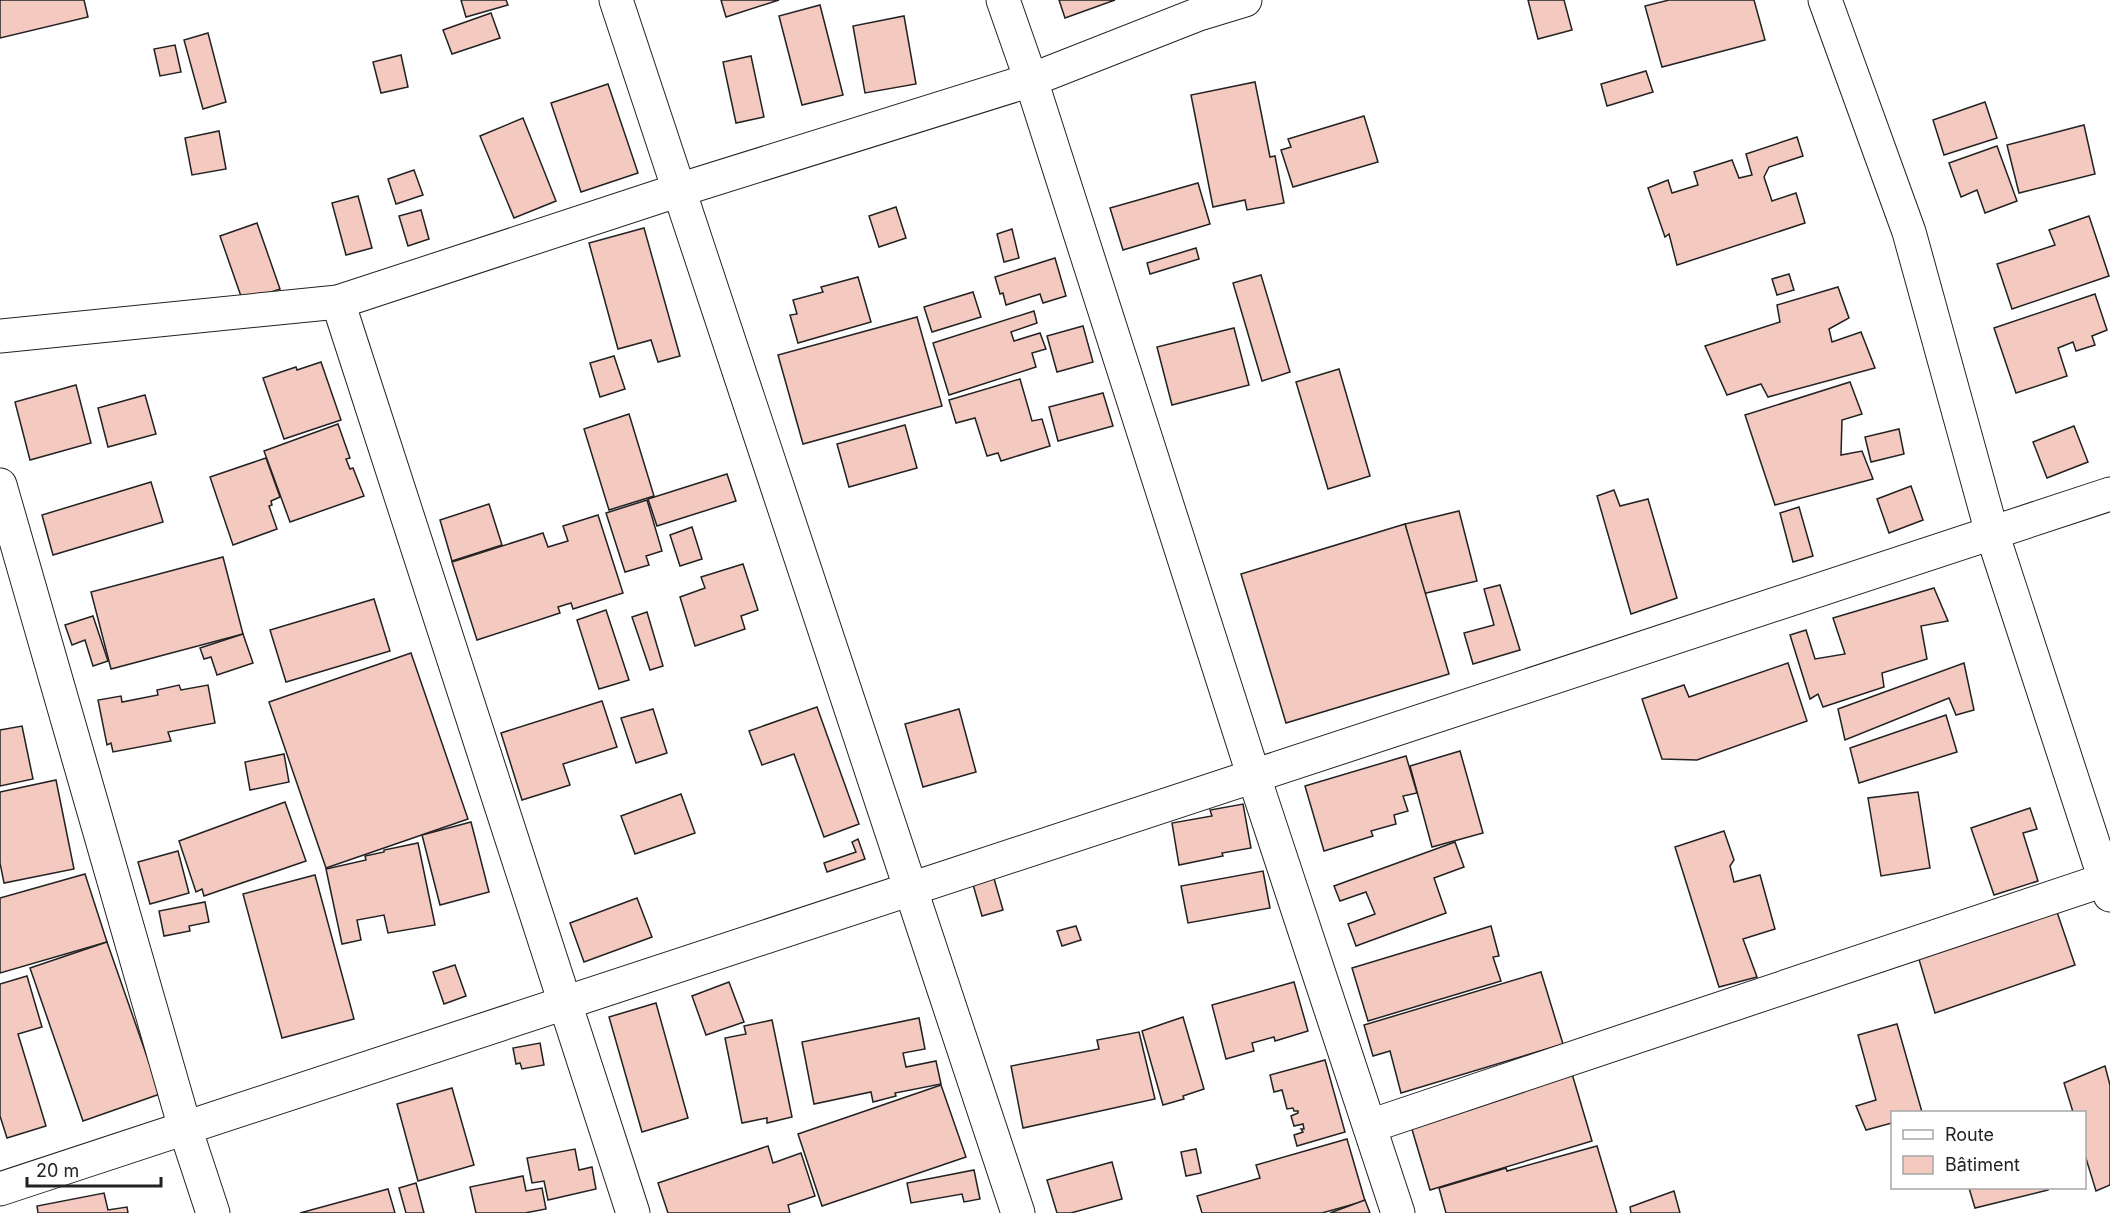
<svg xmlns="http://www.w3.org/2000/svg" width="2110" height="1213" viewBox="0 0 2110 1213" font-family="Inter,sans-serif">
  <rect width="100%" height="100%" fill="#fff"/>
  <g fill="#f3c9c0" stroke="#222" stroke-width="1.5">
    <polygon points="0,0 84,0 88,17 0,38"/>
    <polygon points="461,0 506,0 508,5 466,17"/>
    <polygon points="721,0 779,0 726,17"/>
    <polygon points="1059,0 1115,0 1065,18"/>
    <polygon points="1528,0 1564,0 1572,30 1538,39"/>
    <polygon points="1669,0 1754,0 1765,40 1662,67 1645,6"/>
    <polygon points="820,5 843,95 802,105 779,16"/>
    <polygon points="491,13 500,38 452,54 443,30"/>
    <polygon points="904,16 916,84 865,93 853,26"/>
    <polygon points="208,33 226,102 203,109 184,40"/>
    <polygon points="175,45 181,72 160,76 154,49"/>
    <polygon points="401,55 408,87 381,93 373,62"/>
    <polygon points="751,56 764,117 736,123 723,62"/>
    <polygon points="1646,71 1653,92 1607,106 1601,84"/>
    <polygon points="1255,82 1270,157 1275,156 1284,203 1247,210 1245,200 1213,207 1191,95"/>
    <polygon points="608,84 638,173 581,192 551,103"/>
    <polygon points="1985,102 1997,138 1944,155 1933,120"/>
    <polygon points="1364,116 1378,162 1293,187 1281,150 1291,147 1288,139"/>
    <polygon points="523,118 556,201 514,218 480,136"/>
    <polygon points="2084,125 2095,174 2019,193 2007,145"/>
    <polygon points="219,131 226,169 192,175 185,138"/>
    <polygon points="1797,137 1803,156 1769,167 1764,177 1772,201 1796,193 1805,223 1677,265 1669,234 1665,237 1648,188 1668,180 1672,193 1698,185 1694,172 1732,160 1739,178 1752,175 1746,154"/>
    <polygon points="1997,146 2017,201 1985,213 1977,190 1961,197 1949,163"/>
    <polygon points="414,170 423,195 396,204 388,179"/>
    <polygon points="1198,183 1210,224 1123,250 1110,208"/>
    <polygon points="358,196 372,248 346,255 332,203"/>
    <polygon points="896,207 906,238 879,247 869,216"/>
    <polygon points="421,210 429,239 408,246 399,216"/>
    <polygon points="2089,216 2109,276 2012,309 1997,264 2055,245 2049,230"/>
    <polygon points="257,223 280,289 243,302 220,236"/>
    <polygon points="644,228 680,356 658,362 651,340 618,349 589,243"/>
    <polygon points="1012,229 1019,258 1004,262 997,234"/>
    <polygon points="1196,248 1199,259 1150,274 1147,263"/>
    <polygon points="1055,258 1066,296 1043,303 1040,294 1006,305 1003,293 1000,294 995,277"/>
    <polygon points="1789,274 1794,290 1777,295 1772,279"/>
    <polygon points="1261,275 1290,372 1262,381 1233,283"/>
    <polygon points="858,277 871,322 798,343 790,315 797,314 793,300 823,292 821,287"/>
    <polygon points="1838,287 1849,318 1829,329 1832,342 1861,332 1875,368 1768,397 1761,384 1727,395 1705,346 1780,322 1777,305"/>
    <polygon points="973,292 981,317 932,332 924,307"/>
    <polygon points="2095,294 2107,330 2092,336 2095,345 2076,351 2073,342 2058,348 2067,376 2016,393 1994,328"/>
    <polygon points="1034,311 1037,323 1011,332 1014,341 1040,333 1046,349 1032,353 1036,367 949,395 933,343"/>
    <polygon points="917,317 942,406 803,444 778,355"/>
    <polygon points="1083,326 1093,362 1057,372 1047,336"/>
    <polygon points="1234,328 1249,385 1172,405 1157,347"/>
    <polygon points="614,356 625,389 600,397 590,363"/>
    <polygon points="321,362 341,420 284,439 263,378 296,367 297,370"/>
    <polygon points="1339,369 1370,476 1328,489 1296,382"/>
    <polygon points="1020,379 1032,421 1042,419 1050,446 1001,461 998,453 987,456 975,418 956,423 949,400"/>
    <polygon points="1850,382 1862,414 1842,420 1841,455 1862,451 1873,479 1775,505 1745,415"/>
    <polygon points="76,385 91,443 30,460 15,402"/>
    <polygon points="1103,393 1113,426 1058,441 1049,407"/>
    <polygon points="145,395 156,434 108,447 98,408"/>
    <polygon points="629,414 654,496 609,510 584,429"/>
    <polygon points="338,424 350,458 346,459 350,469 353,468 364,496 290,522 264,451"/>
    <polygon points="905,425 917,468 849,487 837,444"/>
    <polygon points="2074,426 2088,462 2047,478 2033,442"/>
    <polygon points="1899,429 1904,454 1871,462 1865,437"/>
    <polygon points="266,458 280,497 271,501 272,505 269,506 277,529 233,545 210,477"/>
    <polygon points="727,474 736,501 657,526 648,499"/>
    <polygon points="151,482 163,522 53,555 42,515"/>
    <polygon points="1911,486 1923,520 1889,533 1877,499"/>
    <polygon points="1614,490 1620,506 1648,499 1677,598 1631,614 1597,496"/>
    <polygon points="647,500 662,551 646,556 649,565 625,572 606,513"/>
    <polygon points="489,504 502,545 452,561 440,520"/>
    <polygon points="1799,507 1813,556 1793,562 1780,513"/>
    <polygon points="1459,511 1477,581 1422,594 1405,524"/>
    <polygon points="598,515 623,593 573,609 571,603 558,607 560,613 477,640 452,562 543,533 548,547 568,541 563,526"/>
    <polygon points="1405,524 1449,674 1286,723 1241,574"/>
    <polygon points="692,527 702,559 680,566 670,535"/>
    <polygon points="223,557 243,634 111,669 91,592"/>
    <polygon points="743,564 758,610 741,616 745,629 695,646 680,597 705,588 701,577"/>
    <polygon points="1500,585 1520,650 1473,664 1464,633 1494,625 1484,589"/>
    <polygon points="1934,588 1948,621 1921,626 1927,659 1882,673 1884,687 1823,707 1818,694 1810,699 1790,635 1806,630 1815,659 1845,654 1833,618"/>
    <polygon points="374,599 390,651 286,682 270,630"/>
    <polygon points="606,610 629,680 599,689 577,620"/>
    <polygon points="647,612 663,666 650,670 632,617"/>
    <polygon points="93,616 108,661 93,666 85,640 72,645 65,625"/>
    <polygon points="243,634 253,663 217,675 211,657 204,659 200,648"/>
    <polygon points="411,653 468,819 326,868 269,702"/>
    <polygon points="1788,663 1807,721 1697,760 1662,759 1642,699 1684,685 1689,697"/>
    <polygon points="1964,663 1974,710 1956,715 1949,698 1845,740 1838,709"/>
    <polygon points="179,685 181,690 208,685 215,723 168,732 171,741 113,752 111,743 107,745 98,700 121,696 122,702 158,695 157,690"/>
    <polygon points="602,701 617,747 563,764 570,785 522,800 501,733"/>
    <polygon points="817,707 859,824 824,837 794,754 762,765 749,731"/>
    <polygon points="653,709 667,753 636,763 621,718"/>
    <polygon points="959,709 976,772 923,787 905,724"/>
    <polygon points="1946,715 1957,752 1859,783 1850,748"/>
    <polygon points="22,726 33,779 0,786 0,730"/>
    <polygon points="1460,751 1483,833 1432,847 1410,766"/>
    <polygon points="284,754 289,782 250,790 245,762"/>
    <polygon points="1406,756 1417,793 1403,796 1408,811 1394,815 1396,824 1371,831 1373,836 1324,851 1305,786"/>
    <polygon points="56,780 74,869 4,883 0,863 0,792"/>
    <polygon points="1918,792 1930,868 1881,876 1868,798"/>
    <polygon points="681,794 695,833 635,854 621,816"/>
    <polygon points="285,802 306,861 204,896 202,889 196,892 179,841"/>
    <polygon points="1243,804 1251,848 1222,853 1223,856 1179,865 1172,823 1212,816 1210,810"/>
    <polygon points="2030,808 2037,829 2023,833 2038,881 1994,895 1971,828"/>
    <polygon points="471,822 489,892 440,905 422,835"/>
    <polygon points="1724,831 1734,860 1730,866 1734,882 1760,875 1775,929 1743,939 1757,977 1719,987 1675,847"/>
    <polygon points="858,839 865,859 827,872 824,863 856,852 852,842"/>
    <polygon points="1455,842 1464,867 1434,878 1446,913 1356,946 1348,924 1375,914 1366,892 1340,901 1334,886"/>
    <polygon points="418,843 435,925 388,933 384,915 357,920 361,940 342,944 326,869 366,860 365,856 384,852 384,850"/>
    <polygon points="178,851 189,893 150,904 138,862"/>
    <polygon points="991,868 1003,910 982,916 970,874"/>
    <polygon points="1263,871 1270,908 1188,923 1181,886"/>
    <polygon points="85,874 107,942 0,973 0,898"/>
    <polygon points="315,875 354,1019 282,1038 243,894"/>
    <polygon points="637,898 652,937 584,962 570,923"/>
    <polygon points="205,902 209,922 189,926 190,931 164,936 159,911"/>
    <polygon points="2056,909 2075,965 1935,1013 1918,956"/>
    <polygon points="1076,926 1081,940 1062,946 1057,931"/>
    <polygon points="1491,926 1499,956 1493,957 1501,981 1368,1021 1352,968"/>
    <polygon points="107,942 160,1094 83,1121 30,968"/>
    <polygon points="455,965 466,996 444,1004 433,972"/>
    <polygon points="1541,972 1563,1044 1401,1093 1390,1051 1373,1056 1364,1025"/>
    <polygon points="27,976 42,1027 18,1034 46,1126 7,1138 0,1116 0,984"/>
    <polygon points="729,982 744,1022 706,1035 692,996"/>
    <polygon points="1294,982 1308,1031 1275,1041 1274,1037 1252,1043 1254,1051 1226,1059 1212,1005"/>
    <polygon points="656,1003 688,1118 642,1132 609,1017"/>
    <polygon points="1183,1017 1204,1089 1183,1096 1184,1099 1163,1105 1142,1031"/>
    <polygon points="919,1018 925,1049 903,1053 906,1067 936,1061 941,1084 895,1093 896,1096 873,1102 871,1092 814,1104 802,1042"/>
    <polygon points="772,1020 792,1117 767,1123 767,1118 742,1123 725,1038 746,1034 744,1026"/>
    <polygon points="1897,1024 1922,1112 1892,1112 1892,1123 1866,1130 1856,1106 1876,1100 1858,1035"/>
    <polygon points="1139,1032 1155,1099 1023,1128 1011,1066 1099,1049 1097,1040"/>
    <polygon points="540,1043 544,1065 522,1069 520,1063 516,1064 513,1048"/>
    <polygon points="1325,1060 1345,1132 1297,1146 1294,1135 1303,1132 1301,1129 1304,1129 1303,1124 1294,1126 1291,1116 1298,1113 1298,1111 1294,1111 1293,1108 1287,1109 1282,1090 1274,1092 1270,1075"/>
    <polygon points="2105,1066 2110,1085 2110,1185 2096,1191 2084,1152 2084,1112 2073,1112 2064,1083"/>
    <polygon points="1570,1067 1592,1141 1430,1190 1408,1116"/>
    <polygon points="941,1085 966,1157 822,1206 798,1134"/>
    <polygon points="452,1088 474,1165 418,1181 397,1104"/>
    <polygon points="1347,1139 1365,1201 1322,1213 1202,1213 1197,1196 1260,1178 1256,1165"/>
    <polygon points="768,1146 773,1163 801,1153 815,1196 788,1205 790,1213 668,1213 658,1183"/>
    <polygon points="1597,1146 1617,1213 1446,1213 1439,1188 1506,1168 1507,1171"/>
    <polygon points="575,1149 579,1170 592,1167 596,1189 548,1200 544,1181 532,1183 527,1158"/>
    <polygon points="1196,1149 1201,1173 1186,1176 1181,1152"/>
    <polygon points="1112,1162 1122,1199 1071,1213 1057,1213 1047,1180"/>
    <polygon points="974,1170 980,1199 964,1202 962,1194 911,1203 907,1183"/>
    <polygon points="523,1176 526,1191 542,1188 546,1209 525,1213 476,1213 470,1187"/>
    <polygon points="416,1183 424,1213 406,1213 399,1188"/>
    <polygon points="1969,1188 2047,1188 2048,1190 1975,1208"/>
    <polygon points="388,1189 395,1213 300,1213"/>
    <polygon points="1674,1191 1680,1213 1631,1213 1630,1207"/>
    <polygon points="104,1193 108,1210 127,1207 128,1213 38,1213 37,1206"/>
    <polygon points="1365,1200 1370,1213 1330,1213"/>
  </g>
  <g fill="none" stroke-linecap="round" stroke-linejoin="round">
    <defs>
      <g id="street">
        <polyline points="616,0 1018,1213"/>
        <polyline points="1003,0 1031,80 1254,777 1398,1213"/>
        <polyline points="1825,0 1909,232 1992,533 2110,895"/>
        <polyline points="338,302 633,1213"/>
        <polyline points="0,336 338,302 679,190 1031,80 1199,14 1245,0"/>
        <polyline points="0,485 185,1128 213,1213"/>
        <polyline points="1370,1126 2110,878"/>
        <polyline points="0,1189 2110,494"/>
      </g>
    </defs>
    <use href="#street" stroke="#222" stroke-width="35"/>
    <use href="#street" stroke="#fff" stroke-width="33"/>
  </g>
  <rect x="1891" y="1111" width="195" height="78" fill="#ffffff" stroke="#a7a7a7" stroke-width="1.5"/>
  <rect x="1903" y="1130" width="30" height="9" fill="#ffffff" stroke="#a7a7a7" stroke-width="1.5"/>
  <text x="1945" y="1141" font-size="18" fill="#222222">Route</text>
  <rect x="1903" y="1156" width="30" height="18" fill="#f3c9c0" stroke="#a7a7a7" stroke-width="1.5"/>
  <text x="1945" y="1171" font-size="18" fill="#222222">Bâtiment</text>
  <path d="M27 1177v9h134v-9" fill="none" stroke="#222222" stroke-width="3"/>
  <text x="36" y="1177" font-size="18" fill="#222222" stroke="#ffffff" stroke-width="4.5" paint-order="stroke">20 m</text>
</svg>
